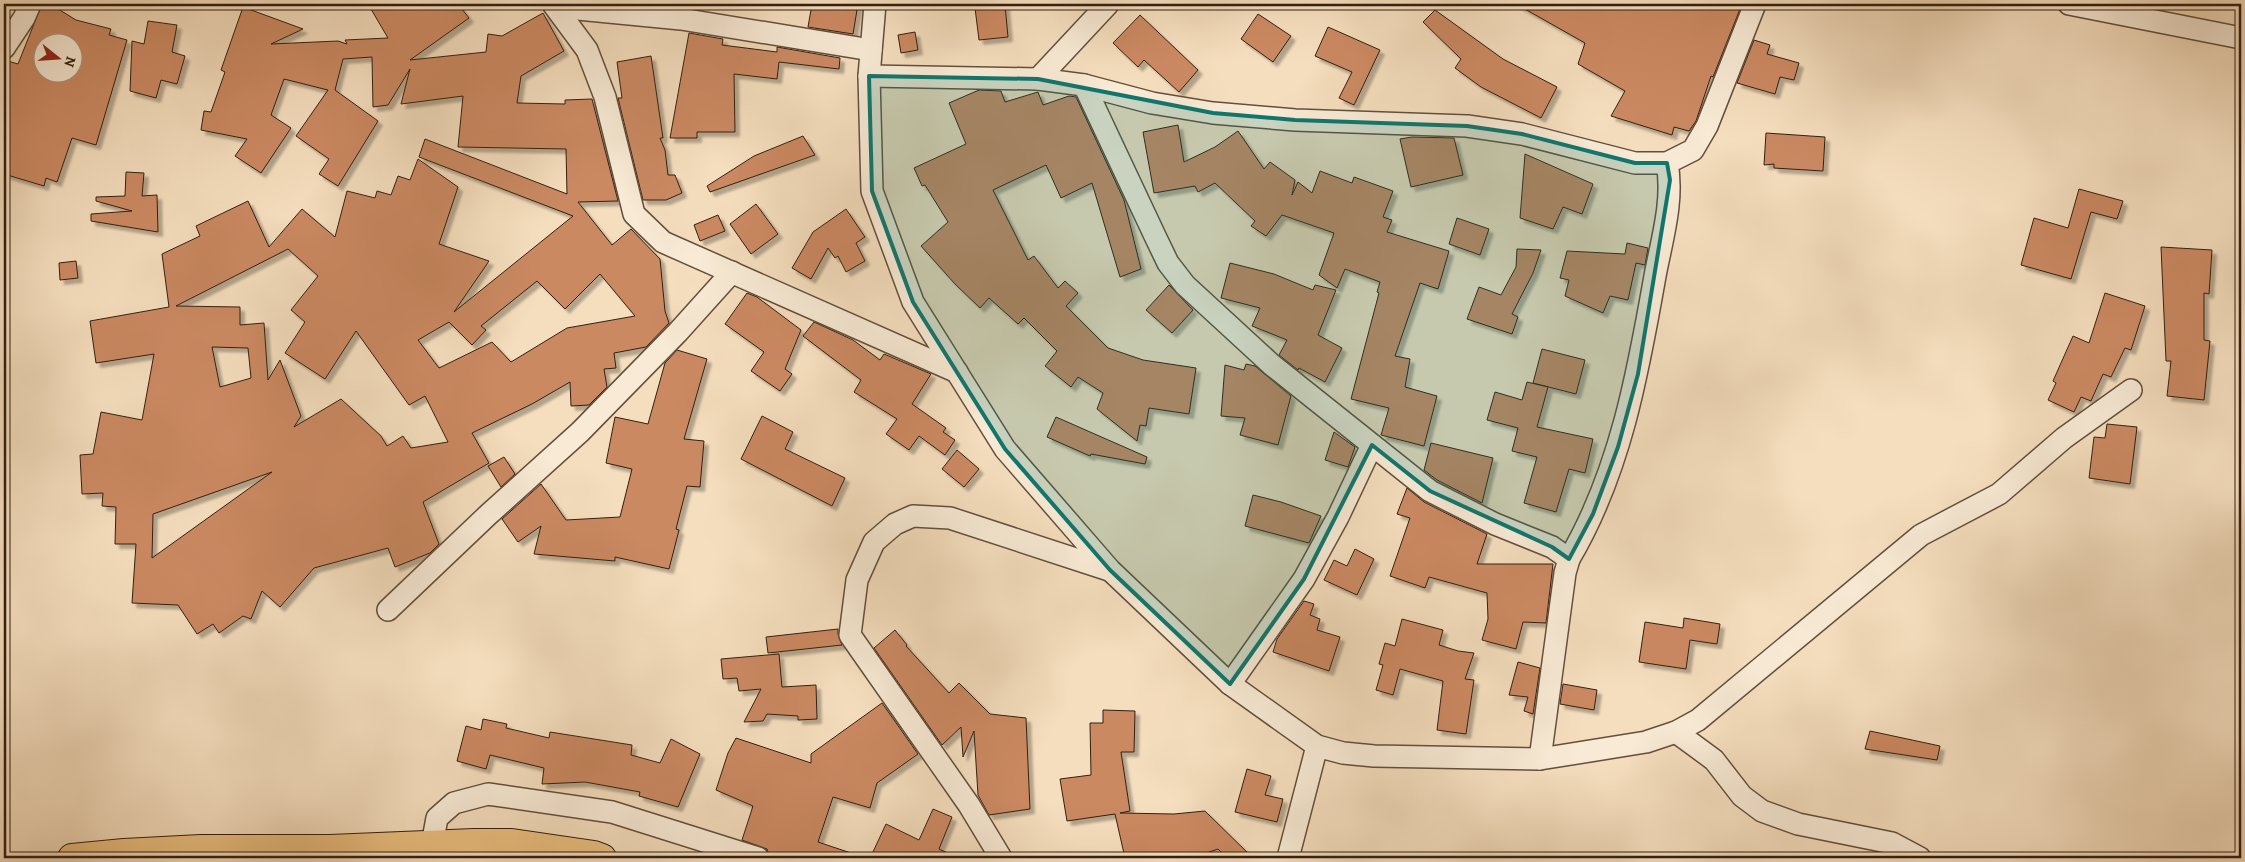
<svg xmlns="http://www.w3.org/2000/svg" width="2245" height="862" viewBox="0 0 2245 862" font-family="Alegreya,serif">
  <defs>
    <filter id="shadow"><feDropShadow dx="4.5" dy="4.5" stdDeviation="1" flood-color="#0004"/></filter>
  </defs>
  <rect width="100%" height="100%" fill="#f5debe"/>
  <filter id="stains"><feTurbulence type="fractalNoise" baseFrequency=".004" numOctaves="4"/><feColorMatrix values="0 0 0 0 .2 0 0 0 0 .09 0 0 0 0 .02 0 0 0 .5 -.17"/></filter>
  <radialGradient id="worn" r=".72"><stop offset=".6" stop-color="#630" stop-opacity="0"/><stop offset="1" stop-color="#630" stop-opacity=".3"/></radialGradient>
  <g fill="#cb8962" stroke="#321f10" fill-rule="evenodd" filter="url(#shadow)">
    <path d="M 42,4 L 50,4 L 76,20 L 111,29 L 109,35 L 127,40 L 96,145 L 72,138 L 57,182 L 46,178 L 44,186 L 4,174 L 4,60 L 18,64 ZM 42,42 L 72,42 L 72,72 L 42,72 Z"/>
    <path d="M 368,4 L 458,4 L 469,18 L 410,60 L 486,52 L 488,34 L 502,36 L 543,13 L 564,51 L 521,76 L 517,103 L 565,104 L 565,100 L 592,99 L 618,201 L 578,202 L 612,245 L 631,229 L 660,259 L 665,311 L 669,323 L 646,347 L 614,353 L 616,368 L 604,369 L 607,387 L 589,405 L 571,406 L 570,382 L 532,404 L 472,433 L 489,463 L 423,502 L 439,544 L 430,553 L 395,567 L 388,548 L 314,568 L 280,607 L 262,591 L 251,619 L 243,616 L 219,633 L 213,624 L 197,634 L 178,605 L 132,603 L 136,544 L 115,544 L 116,507 L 102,506 L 103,493 L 82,494 L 80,455 L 93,454 L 101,412 L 142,420 L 154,354 L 96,363 L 90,321 L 169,307 L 162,254 L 200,236 L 196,226 L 248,201 L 269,247 L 302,209 L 335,237 L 347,191 L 375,198 L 377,191 L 391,195 L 398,176 L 410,180 L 418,159 L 458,187 L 439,244 L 489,261 L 454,312 L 573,216 L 419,157 L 425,139 L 567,194 L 566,149 L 458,147 L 463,96 L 401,104 L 410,69 L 388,105 L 373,107 L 372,57 L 343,59 L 335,90 L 378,121 L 338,186 L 319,174 L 329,159 L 296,136 L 328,90 L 284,79 L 271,115 L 291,128 L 261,173 L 235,156 L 247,139 L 201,130 L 204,111 L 211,112 L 225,72 L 221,70 L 243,7 L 303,29 L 271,44 L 338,41 L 347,44 L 345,40 L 388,38 ZM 288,249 L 318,276 L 291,310 L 305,322 L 285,353 L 325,379 L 356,331 L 409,405 L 425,396 L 448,442 L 411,448 L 403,436 L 387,446 L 381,436 L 341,399 L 294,427 L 301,416 L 280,360 L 268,380 L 264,323 L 240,325 L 240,307 L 176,306 ZM 600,274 L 635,316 L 567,328 L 511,362 L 492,342 L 439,368 L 418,340 L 449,322 L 472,345 L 486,330 L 481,326 L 537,281 L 565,309 ZM 212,347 L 248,348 L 251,378 L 220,387 ZM 272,472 L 152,558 L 153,514 Z"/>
    <polygon points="812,4 858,4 853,34 808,27"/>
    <polygon points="1516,4 1742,4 1713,77 1711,76 1696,121 1689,131 1674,127 1672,135 1611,116 1625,91 1578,64 1585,43"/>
    <polygon points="1005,5 1008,37 979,40 975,8"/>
    <polygon points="1435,10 1503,59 1557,87 1541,118 1481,87 1455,68 1461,59 1423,22"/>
    <polygon points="1258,14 1291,36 1273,62 1241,39"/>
    <polygon points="1140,15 1198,70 1179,92 1144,60 1138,67 1113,43"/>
    <polygon points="148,21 177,25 172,52 185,56 177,84 161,80 156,98 130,91 132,41 144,44"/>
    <polygon points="1328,27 1380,50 1354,105 1339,98 1352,72 1315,56"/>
    <polygon points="915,32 918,50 901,53 898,35"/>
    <polygon points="689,33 723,39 722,45 777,52 777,47 840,58 839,69 779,62 777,79 734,74 735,132 697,132 697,138 670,138"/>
    <polygon points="1754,40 1770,45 1767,54 1799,63 1794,80 1780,77 1775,94 1737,83"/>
    <polygon points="651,56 663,138 660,138 665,150 668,175 675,175 682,193 666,200 643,200 618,98 622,98 617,62"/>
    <polygon points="979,90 1001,91 1005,102 1038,92 1043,105 1069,96 1076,97 1124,200 1141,269 1120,277 1092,183 1061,198 1046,165 993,190 1028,260 1034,256 1058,288 1065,281 1078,293 1066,306 1108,348 1143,360 1196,368 1189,414 1149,408 1146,426 1140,425 1137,441 1097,409 1103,393 1078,377 1071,387 1045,366 1057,351 1024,318 1018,324 989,298 980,308 955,284 921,246 948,222 925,185 922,186 914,168 966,144 949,103"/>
    <polygon points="1178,125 1184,162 1215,147 1238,131 1264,169 1270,162 1295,180 1292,195 1298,182 1312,193 1320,171 1352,183 1354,177 1393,191 1383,217 1392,220 1387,232 1449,251 1438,289 1420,283 1395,356 1410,359 1405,387 1437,396 1424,446 1381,435 1389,408 1351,399 1379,293 1377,292 1380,282 1345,269 1337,288 1319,275 1334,233 1282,215 1266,236 1251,226 1255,221 1215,183 1198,192 1195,186 1154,193 1143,132"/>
    <polygon points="1766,133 1825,137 1823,171 1774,168 1774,164 1764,165"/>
    <polygon points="803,136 815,155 710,192 707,186 754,156"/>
    <polygon points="1412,137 1454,138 1463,175 1411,187 1400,139"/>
    <polygon points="1525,154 1593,184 1582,214 1563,207 1553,229 1520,218"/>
    <polygon points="126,172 144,173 142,196 157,195 158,232 91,221 91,214 132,211 96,201 96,197 125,196"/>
    <polygon points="2079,189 2123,201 2117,219 2091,212 2071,279 2021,265 2034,218 2068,228"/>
    <polygon points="756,204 778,234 751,254 730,224"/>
    <polygon points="846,209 865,237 856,243 865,261 846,272 838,256 835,258 828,248 811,279 792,268 813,232"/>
    <polygon points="718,215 725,231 700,241 694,225"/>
    <polygon points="1457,218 1489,229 1480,255 1449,244"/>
    <polygon points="1627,243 1648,248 1645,265 1636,263 1628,300 1610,296 1603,313 1565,296 1569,280 1560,278 1567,251 1625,254"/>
    <polygon points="2161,247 2212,250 2209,294 2204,293 2204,340 2210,341 2204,400 2167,396 2171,361 2166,361"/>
    <polygon points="1517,249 1541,250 1533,273 1512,314 1518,317 1512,334 1467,319 1479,287 1501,295 1516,267"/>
    <polygon points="76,261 78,278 60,280 59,263"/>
    <polygon points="1230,263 1274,274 1313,290 1315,285 1336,290 1318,335 1342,348 1325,382 1299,368 1298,370 1279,355 1287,340 1252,326 1260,308 1221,298"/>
    <polygon points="1169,285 1193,310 1172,333 1146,310"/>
    <polygon points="747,293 757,297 801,330 785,369 792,374 780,391 751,371 764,352 725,324"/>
    <polygon points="2105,293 2145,306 2131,350 2125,348 2111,377 2103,374 2091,401 2081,397 2074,412 2048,400 2056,383 2053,381 2073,336 2089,343"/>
    <polygon points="814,322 853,340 880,360 884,354 931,374 912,404 946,428 943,432 955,440 945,455 919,436 909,450 886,434 897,419 854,392 861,380 803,336"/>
    <polygon points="1542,349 1585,360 1576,394 1533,383"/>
    <polygon points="677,350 707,359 684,439 704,441 700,487 687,486 676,529 679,530 669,569 615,557 615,561 534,554 541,526 518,542 502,519 541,484 566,520 620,517 632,469 606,463 615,417 648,424 665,363"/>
    <polygon points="1246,364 1255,366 1291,396 1278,445 1240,435 1245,418 1221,416 1225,365 1244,370"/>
    <polygon points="1527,382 1548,387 1537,427 1593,439 1585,473 1569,469 1556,512 1524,503 1537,457 1512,451 1518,428 1487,420 1495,392 1522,400"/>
    <polygon points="762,416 793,432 785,449 845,478 832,506 741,459"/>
    <polygon points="1056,417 1147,457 1145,464 1091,454 1090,456 1047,437"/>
    <polygon points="2107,424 2137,427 2130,484 2089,478 2094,437 2105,438"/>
    <polygon points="1334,432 1355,447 1348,467 1325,460"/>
    <polygon points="1431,443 1493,458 1482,503 1437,480 1424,470"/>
    <polygon points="957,450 979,469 964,487 942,469"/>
    <polygon points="504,457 515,474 501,487 488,466"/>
    <polygon points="1407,488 1424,502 1487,534 1477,564 1553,564 1546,623 1523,622 1516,649 1482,640 1488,619 1487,593 1429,577 1425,588 1390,576 1410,518 1397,514"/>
    <polygon points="1253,495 1281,502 1321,516 1309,543 1245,526"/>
    <polygon points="1355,549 1374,559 1357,595 1324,580 1334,560 1347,566"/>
    <polygon points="1304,601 1314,604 1310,615 1320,619 1317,630 1340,637 1329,671 1273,652 1277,639"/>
    <polygon points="1684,618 1720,624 1717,644 1690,640 1686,669 1639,662 1645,622 1683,628"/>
    <polygon points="1402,619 1443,630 1439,645 1458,651 1474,653 1465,679 1474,680 1466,734 1437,730 1443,681 1400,669 1393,695 1376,690 1383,665 1379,664 1385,643 1395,646"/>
    <polygon points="838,629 838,634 842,645 768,653 766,637"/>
    <polygon points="895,630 907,645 906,646 949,693 959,683 990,714 1026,718 1030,809 989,815 978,795 974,731 963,757 961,727 942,745 874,648"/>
    <polygon points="779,654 782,687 816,685 817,719 798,720 798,716 767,714 763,721 744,722 761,689 739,691 737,678 723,679 721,659"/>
    <polygon points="1518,662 1540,668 1533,714 1524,711 1528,697 1509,695"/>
    <polygon points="1563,684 1597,690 1594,710 1560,704"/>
    <polygon points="882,703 918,754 877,783 870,808 833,797 818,842 857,855 856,858 770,858 767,849 742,840 753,806 716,790 728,753 736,738 811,763 811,754"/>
    <polygon points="1103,710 1135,711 1134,752 1121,752 1130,811 1120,813 1174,814 1205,811 1253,858 1227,858 1218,849 1192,858 1125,858 1115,814 1067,821 1060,779 1091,775 1090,723 1103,723"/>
    <polygon points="483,719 507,724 506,728 549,738 550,732 632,745 631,755 660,763 671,739 700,754 678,807 639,796 640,792 585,782 542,784 544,768 490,755 486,769 457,761 466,726 481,730"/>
    <polygon points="1870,731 1940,746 1937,760 1865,749"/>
    <polygon points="1247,769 1271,776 1265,795 1283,799 1277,822 1235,812"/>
    <polygon points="933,809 952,817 939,849 958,858 882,858 872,854 886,824 919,840"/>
  </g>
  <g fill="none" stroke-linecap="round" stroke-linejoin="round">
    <defs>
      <g id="minor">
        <polyline points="553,4 587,50 605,97 634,214 663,242 957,372"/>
        <polyline points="875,4 869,76 872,191 913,302 1005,449 1110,570 1230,684 1317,746 1343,753 1374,756 1540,759 1646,742 1676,732 1698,720 1921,535 1999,494 2064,438 2131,390"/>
        <polyline points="2069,4 2241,38"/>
        <polyline points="557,7 681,19 871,50"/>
        <polyline points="4,48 24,18 30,4"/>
        <polyline points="869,76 1038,79 1084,85 1152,103 1213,113 1295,120 1467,126 1522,134 1635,163 1667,163 1693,150 1707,126 1755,4"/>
        <polyline points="1038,79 1108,4"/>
        <polyline points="1084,85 1155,236 1168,263 1185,285 1272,365 1430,491 1495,524 1552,547 1569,559 1565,573 1540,759"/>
        <path d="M 1569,559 C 1620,473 1638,373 1655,276 C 1662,239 1674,200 1667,163"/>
        <polyline points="388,610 489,514 580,432 678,332 732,272"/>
        <polyline points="1230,684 1304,579 1338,517 1372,445"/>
        <polyline points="1676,732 1714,760 1742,796 1762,811 1798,824 1892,843 1920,858"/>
        <polyline points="459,858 432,845 437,818 454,803 488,794 612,812 758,858"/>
        <polyline points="1001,858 969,805 850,635 857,580 874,542 895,524 913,516 950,518 1109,570"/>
        <polyline points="1288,858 1317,746"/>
      </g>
      <polyline id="major" points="72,858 124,853 201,849 330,849 474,843 512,843 594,855 602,858"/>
    </defs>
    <use href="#minor" stroke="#634f3c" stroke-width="24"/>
    <use href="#major" stroke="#321f10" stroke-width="30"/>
    <use href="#minor" stroke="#f8ead5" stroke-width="21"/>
    <use href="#major" stroke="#eabf7f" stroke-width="28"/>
  </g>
  <path fill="#0f766e" fill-opacity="0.2" stroke="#0f766e" stroke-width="4" stroke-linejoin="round" d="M 869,76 L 1038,79 L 1213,113 L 1295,120 L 1467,126 L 1522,134 L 1635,163 L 1667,163 L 1670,180 L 1638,374 L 1618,447 L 1593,514 L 1569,559 L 1552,547 L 1430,491 L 1372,445 L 1304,579 L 1230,684 L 1110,570 L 1005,449 L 913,302 L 872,191 Z"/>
  <rect width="2245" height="862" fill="none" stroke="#f5debe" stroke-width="20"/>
  <rect x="5" y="5" width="2235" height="852" fill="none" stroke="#321f10" stroke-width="2.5"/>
  <rect x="10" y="10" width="2225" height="842" fill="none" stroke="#321f10"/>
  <g transform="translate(58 58) rotate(107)"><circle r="24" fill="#f8ead5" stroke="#a99986"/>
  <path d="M0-4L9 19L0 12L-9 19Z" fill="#8f2418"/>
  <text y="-8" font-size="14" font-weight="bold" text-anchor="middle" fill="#321f10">N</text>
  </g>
  <rect width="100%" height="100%" filter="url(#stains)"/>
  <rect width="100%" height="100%" fill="url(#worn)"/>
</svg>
